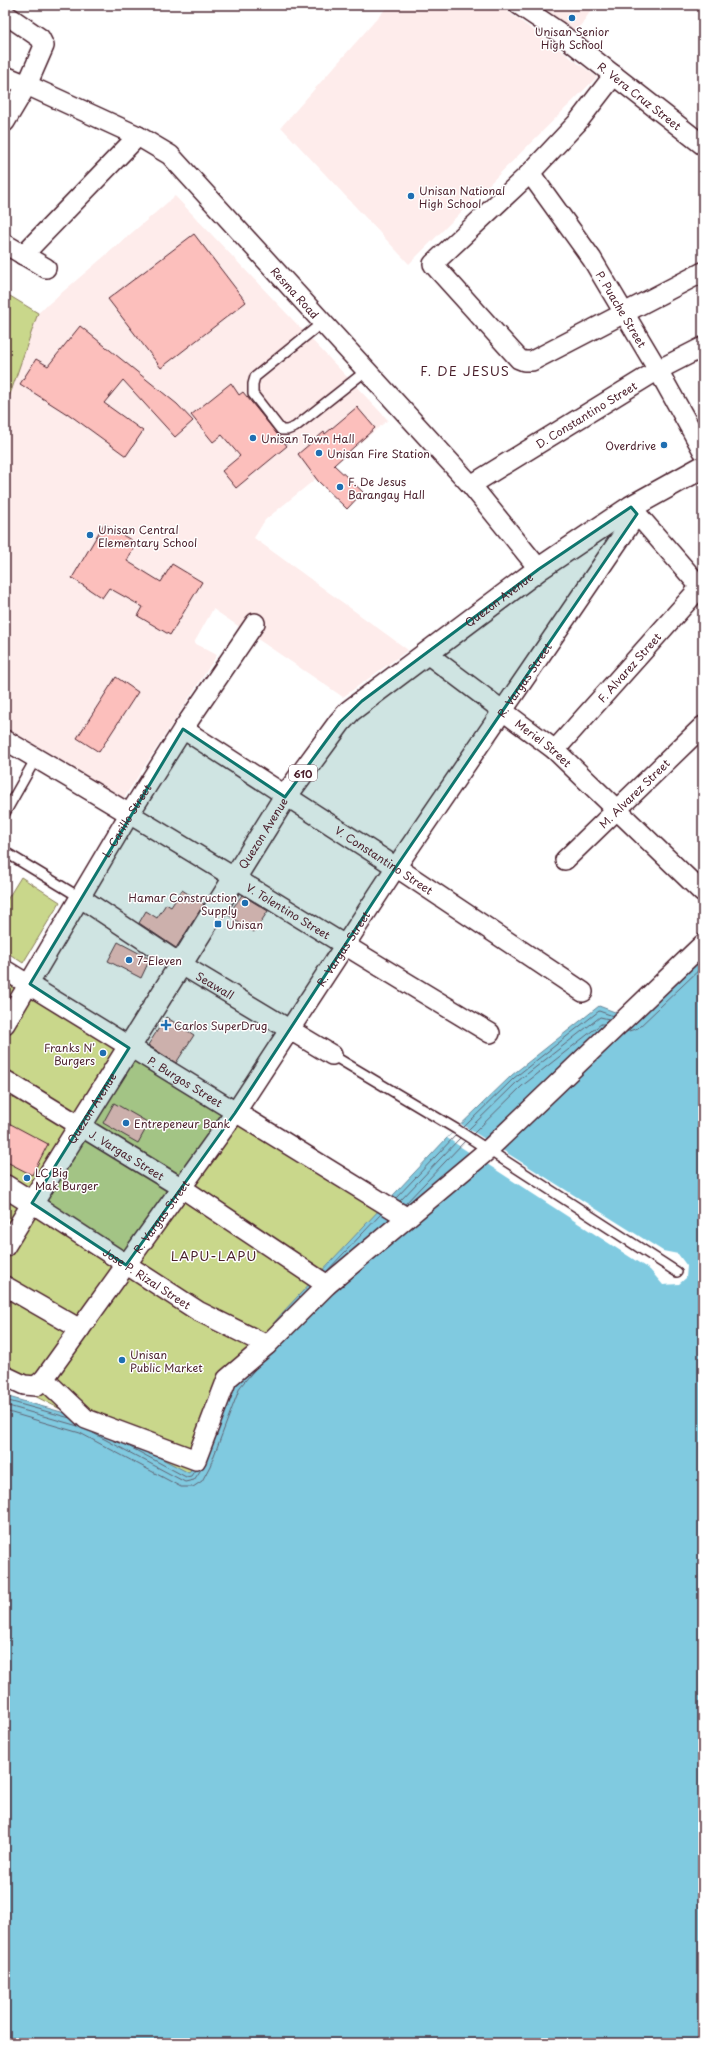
<svg xmlns="http://www.w3.org/2000/svg" width="708" height="2048" viewBox="0 0 708 2048" font-family="'Playpen Sans',sans-serif">
  <rect width="100%" height="100%" fill="#fff"/>
  <filter id="ink" filterUnits="userSpaceOnUse"><feTurbulence type="fractalNoise" baseFrequency=".025" numOctaves="2"/><feDisplacementMap in="SourceGraphic" scale="8" xChannelSelector="R" yChannelSelector="G"/><feConvolveMatrix kernelMatrix="1 2 1 2 8 2 1 2 1" color-interpolation-filters="sRGB"/></filter>
  <g filter="url(#ink)">
    <g fill="#feeceb">
      <polygon points="389,5 499,5 597,77 409,264 281,127"/>
      <polygon points="540,5 595,5 576,32"/>
      <polygon points="175,196 388,420 265,520 254,538 408,650 343,697 213,609 194,643 217,655 124,798 5,727 5,409 38,313"/>
    </g>
    <g fill="#c9d78b" stroke="#8a7b5b">
      <polygon points="5,293 38,313 5,409"/>
      <polygon points="21,877 60,902 23,963 5,951 5,903"/>
      <polygon points="5,972 406,1217 189,1474 5,1381"/>
    </g>
    <polygon fill="#80cae0" stroke="#6a8698" points="703,945 703,2043 5,2043 5,1396 86,1419 189,1473 196,1460 227,1379 283,1312 447,1138 512,1075 599,1006 628,1017"/>
    <polygon fill="#fff" points="461,1124 663,1251 678,1254 687,1266 686,1278 679,1284 663,1285 650,1270 447,1138"/>
    <g fill="none" stroke-linecap="round" stroke-linejoin="round">
      <g stroke="#606373" stroke-width="1">
        <polyline points="626,1032 638,1028 703,966"/>
        <polyline points="464,1127 514,1078 599,1011 613,1016"/>
        <polyline points="468,1130 518,1081 600,1017 609,1019"/>
        <polyline points="473,1134 522,1086 601,1024 604,1024"/>
        <polyline points="396,1198 456,1135"/>
        <polyline points="400,1201 460,1138"/>
        <polyline points="405,1204 465,1141"/>
        <polyline points="326,1272 381,1214"/>
        <polyline points="5,1400 70,1418"/>
        <polyline points="5,1405 78,1426"/>
        <polyline points="5,1411 80,1433 181,1487 193,1487 202,1481 210,1466 240,1387 255,1369"/>
        <polyline points="93,1433 185,1482 194,1480 202,1468"/>
        <polyline points="128,1446 186,1477 191,1476 195,1470"/>
      </g>
    </g>
    <g fill="#fcbfbc" stroke="#4a1f2b">
      <polygon points="194,234 246,302 161,368 108,299"/>
      <polygon points="80,326 177,404 193,421 175,437 123,380 104,403 143,431 126,456 67,413 67,414 20,384 36,359 48,366"/>
      <polygon points="231,383 239,395 243,392 287,446 236,488 222,471 240,456 222,435 213,442 191,415"/>
      <polygon points="357,407 375,428 334,465 363,492 347,509 318,481 298,454 324,432 325,434"/>
      <polygon points="104,524 136,543 127,561 161,582 172,564 202,582 170,635 138,616 143,607 109,588 102,598 72,578"/>
      <polygon points="116,677 138,692 99,752 77,738"/>
      <polygon points="182,890 204,904 176,948 139,923 146,911 157,918 166,904 171,907"/>
      <polygon points="242,895 268,911 254,932 228,915"/>
      <polygon points="118,942 150,959 141,978 108,961"/>
      <polygon points="166,1017 194,1035 176,1063 148,1045"/>
      <polygon points="114,1103 149,1123 138,1143 103,1123"/>
      <polygon points="5,1121 48,1144 32,1175 5,1161"/>
    </g>
    <g fill="none" stroke-linecap="round" stroke-linejoin="round">
      <defs>
        <g id="service">
          <polyline points="323,322 255,377 253,384 253,394 281,430 287,430 295,427 367,370"/>
          <polyline points="5,813 36,758"/>
          <polyline points="5,852 81,898"/>
          <polyline points="332,1055 456,1129 677,1272"/>
        </g>
        <g id="minor">
          <path id="s1" d="M 519,5 L 556,30 L 703,145"/>
          <polyline points="5,14 40,38 44,46 27,85 5,122"/>
          <polyline points="614,75 577,123 530,173 433,264 519,359 524,361 532,361 703,272"/>
          <path id="s2" d="M 5,76 L 27,85 L 138,136 L 170,155 L 471,485 L 539,569"/>
          <path id="s3" d="M 530,173 L 592,259 L 658,370 L 703,451"/>
          <polyline points="5,244 46,268"/>
          <polyline points="23,255 138,136"/>
          <path id="s4" d="M 471,485 L 658,370 L 703,347"/>
          <polyline points="637,514 703,590"/>
          <path id="s5" d="M 426,653 L 555,750 L 703,893"/>
          <path id="s6" d="M 183,729 L 396,867 L 583,992"/>
          <path id="s7" d="M 5,740 C 168,835 328,936 490,1033"/>
          <path id="s8" d="M 555,750 L 703,584"/>
          <path id="s9" d="M 565,860 L 703,726"/>
          <path id="s10" d="M 81,898 L 182,965 L 332,1055"/>
          <path id="s11" d="M 5,970 L 406,1217"/>
          <path id="s12" d="M 5,1024 L 130,813 L 183,729 L 255,623"/>
          <path id="s13" d="M 5,1080 L 182,1188 L 327,1285"/>
          <path id="s14" d="M 5,1247 L 32,1203 L 198,1311 L 267,1345"/>
          <polyline points="5,1286 80,1329"/>
          <path id="s15" d="M 5,1376 L 24,1385 L 36,1386 L 44,1379 L 235,1113 L 396,867 L 637,514 L 631,507"/>
          <polyline points="44,1379 86,1419 196,1460 227,1379 267,1345 327,1285 488,1150 703,944"/>
        </g>
        <g id="primary">
          <path id="s16" d="M 5,1186 L 32,1203 L 285,797 L 340,722 L 350,711 L 539,569 L 631,507 L 703,467"/>
        </g>
      </defs>
      <use href="#service" stroke="#4a1f2b" stroke-width="12"/>
      <use href="#minor" stroke="#4a1f2b" stroke-width="22"/>
      <use href="#primary" stroke="#4a1f2b" stroke-width="25"/>
      <use href="#service" stroke="#fff" stroke-width="9"/>
      <use href="#minor" stroke="#fff" stroke-width="19"/>
      <use href="#primary" stroke="#fff" stroke-width="22"/>
    </g>
  </g>
  <path fill="#0f766e" fill-opacity="0.2" stroke="#0f766e" stroke-width="3" stroke-linejoin="round" d="M 631,507 L 637,514 L 396,867 L 235,1113 L 126,1265 L 32,1203 L 129,1048 L 30,984 L 183,729 L 285,797 L 340,722 L 362,701 L 539,569 Z"/>
  <g fill="#1f6fb2" stroke="#fff" stroke-width="1.5">
    <circle cx="572" cy="18" r="4"/>
    <circle cx="411" cy="196" r="4"/>
    <circle cx="253" cy="438" r="4"/>
    <circle cx="664" cy="445" r="4"/>
    <circle cx="319" cy="453" r="4"/>
    <circle cx="340" cy="487" r="4"/>
    <circle cx="90" cy="535" r="4"/>
    <circle cx="245" cy="903" r="4"/>
    <rect x="214" y="920" width="8" height="8" rx="2"/>
    <circle cx="129" cy="960" r="4"/>
    <path d="M164 1019h4v4h4v4h-4v4h-4v-4h-4v-4h4z"/>
    <circle cx="103" cy="1053" r="4"/>
    <circle cx="126" cy="1123" r="4"/>
    <circle cx="27" cy="1178" r="4"/>
    <circle cx="122" cy="1360" r="4"/>
  </g>
  <g text-anchor="middle" dominant-baseline="central" stroke-width="3" stroke-linejoin="round" paint-order="stroke">
    <rect fill="#fff" stroke="#80626b" stroke-width="1" x="289" y="765" width="28" height="16" rx="3"/>
    <g font-size="10" font-weight="bold" fill="#4a1f2b">
      <text x="303" y="773">610</text>
    </g>
    <g font-size="11" fill="#4a1f2b" stroke="#fff" text-anchor="start">
      <text x="572" y="31" text-anchor="middle">Unisan Senior<tspan x="572" dy="13">High School</tspan></text>
      <text x="419" y="190">Unisan National<tspan x="419" dy="13">High School</tspan></text>
      <text x="261" y="438">Unisan Town Hall</text>
      <text x="656" y="445" text-anchor="end">Overdrive</text>
      <text x="327" y="453">Unisan Fire Station</text>
      <text x="348" y="481">F. De Jesus<tspan x="348" dy="13">Barangay Hall</tspan></text>
      <text x="98" y="529">Unisan Central<tspan x="98" dy="13">Elementary School</tspan></text>
      <text x="237" y="897" text-anchor="end">Hamar Construction<tspan x="237" dy="13">Supply</tspan></text>
      <text x="226" y="924">Unisan</text>
      <text x="137" y="960">7-Eleven</text>
      <text x="174" y="1025">Carlos SuperDrug</text>
      <text x="95" y="1047" text-anchor="end">Franks N'<tspan x="95" dy="13">Burgers</tspan></text>
      <text x="134" y="1123">Entrepeneur Bank</text>
      <text x="35" y="1172">LC Big<tspan x="35" dy="13">Mak Burger</tspan></text>
      <text x="130" y="1354">Unisan<tspan x="130" dy="13">Public Market</tspan></text>
    </g>
    <g font-size="11" fill="#4a1f2b" stroke="#fff">
      <text stroke="none"><textPath href="#s1" startOffset="151">R. Vera Cruz Street</textPath></text>
      <text stroke="none"><textPath href="#s2" startOffset="369">Resma Road</textPath></text>
      <text stroke="none"><textPath href="#s3" startOffset="164">P. Puache Street</textPath></text>
      <text stroke="none"><textPath href="#s4" startOffset="135">D. Constantino Street</textPath></text>
      <text stroke="none"><textPath href="#s16" startOffset="804">Quezon Avenue</textPath></text>
      <text stroke="none"><textPath href="#s8" startOffset="111">F. Alvarez Street</textPath></text>
      <text stroke="none"><textPath href="#s15" startOffset="892">R. Vargas Street</textPath></text>
      <text stroke="none"><textPath href="#s5" startOffset="148">Meriel Street</textPath></text>
      <text stroke="none"><textPath href="#s9" startOffset="96">M. Alvarez Street</textPath></text>
      <text stroke="none"><textPath href="#s12" startOffset="237">L. Carillo Street</textPath></text>
      <text stroke="none"><textPath href="#s16" startOffset="468">Quezon Avenue</textPath></text>
      <text stroke="none"><textPath href="#s6" startOffset="240">V. Constantino Street</textPath></text>
      <text stroke="none"><textPath href="#s7" startOffset="331">V. Tolentino Street</textPath></text>
      <text stroke="none"><textPath href="#s15" startOffset="568">R. Vargas Street</textPath></text>
      <text stroke="none"><textPath href="#s10" startOffset="160">Seawall</textPath></text>
      <text stroke="none"><textPath href="#s11" startOffset="212">P. Burgos Street</textPath></text>
      <text stroke="none"><textPath href="#s16" startOffset="144">Quezon Avenue</textPath></text>
      <text stroke="none"><textPath href="#s13" startOffset="143">J. Vargas Street</textPath></text>
      <text stroke="none"><textPath href="#s15" startOffset="244">R. Vargas Street</textPath></text>
      <text stroke="none"><textPath href="#s14" startOffset="189">Jose P. Rizal Street</textPath></text>
    </g>
    <g font-size="13" letter-spacing="1" fill="#4a1f2b" stroke="#fff">
      <text x="465" y="370">F. DE JESUS</text>
      <text x="214" y="1255">LAPU-LAPU</text>
    </g>
  </g>
  <rect width="708" height="2048" fill="none" stroke="#fff" stroke-width="20"/>
  <rect x="10" y="10" width="688" height="2028" fill="none" stroke="#4a1f2b" stroke-width="1.5" filter="url(#ink)"/>
</svg>
